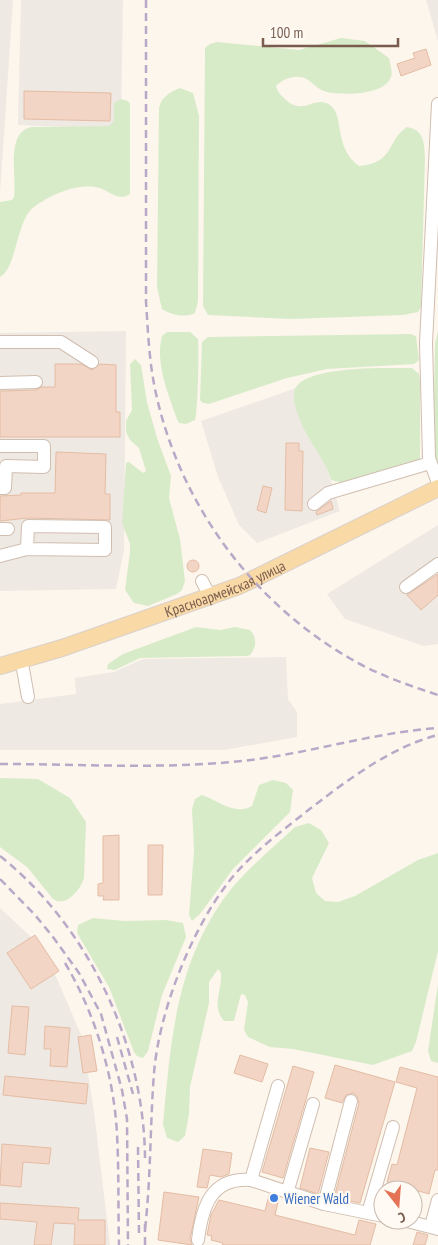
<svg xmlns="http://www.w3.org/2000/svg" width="438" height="1245" viewBox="0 0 438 1245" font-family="'PT Sans Narrow',sans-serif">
  <rect width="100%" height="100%" fill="#fdf6ec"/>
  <g fill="#efe9e4">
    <polygon points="0,0 13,0 0,193"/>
    <polygon points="21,0 123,0 121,129 18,125"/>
    <polygon points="426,0 438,0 438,41"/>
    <polygon points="126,331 124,550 116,589 0,591 0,333"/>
    <polygon points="302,386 340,511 257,543 239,525 218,477 201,421"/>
    <polygon points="438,525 438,644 424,646 345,619 327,594"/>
    <polygon points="286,657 288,699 297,712 297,737 224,750 0,750 0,704 76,694 75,678 114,672 143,659"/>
    <polygon points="0,908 32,938 55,974 82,1037 94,1111 110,1245 0,1245"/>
  </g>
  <g fill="#d8ebc9">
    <path d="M 341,38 L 365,41 L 389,58 C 390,64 393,72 391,77 C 384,96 343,95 327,92 C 316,90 311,78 300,77 C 291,76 282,80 276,86 C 277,91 280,94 284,98 C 303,118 314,94 330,105 C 345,116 333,147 359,166 C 395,163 386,141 407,127 C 424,130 424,142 425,157 L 421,307 L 418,312 L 403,315 L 291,319 L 208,315 L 203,306 L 205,48 L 210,44 L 217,42 L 299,50 Z"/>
    <path d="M 180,88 L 193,93 L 199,116 L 198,301 L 195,313 C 185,318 171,315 162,309 L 157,287 L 159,108 C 161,97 170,92 180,88 Z"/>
    <path d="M 121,99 L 128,101 L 130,104 L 130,194 C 118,203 107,188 95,187 C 75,184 50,195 34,207 C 16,220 17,268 0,277 L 0,202 L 12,200 L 14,197 C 17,177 5,131 32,127 L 109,126 L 114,121 L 114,103 Z"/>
    <polygon points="438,331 438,464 433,455 435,344"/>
    <path d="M 167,332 L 190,332 L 198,339 C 199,350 198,413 195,420 L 186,424 L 179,423 L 177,419 C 168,393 155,363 162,336 Z"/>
    <polygon points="410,334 416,336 419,360 414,364 327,369 287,378 209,404 203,403 200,400 202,342 208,337"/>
    <polygon points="135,359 141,365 147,402 157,438 171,476 169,498 180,539 185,581 182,590 177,594 148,606 134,603 125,590 130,552 130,544 122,523 126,463 129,462 143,473 146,471 139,448 130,440 126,432 126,421 132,410 130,364"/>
    <path d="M 412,368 L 419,374 L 420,381 L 420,460 L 343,483 L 331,480 C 326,461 312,446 304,429 C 299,418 291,400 295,389 C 305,365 389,368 412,368 Z"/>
    <path d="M 196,627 L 220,630 L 235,627 L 250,630 C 257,638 257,646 250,655 L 247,656 L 140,658 L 115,670 L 107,669 L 108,664 L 123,654 Z"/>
    <path d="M 0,778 L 38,779 L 70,798 L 86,822 L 84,878 C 81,889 66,908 53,899 L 27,867 L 0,847 Z"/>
    <path d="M 273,780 L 286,783 L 293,790 L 290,812 L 233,869 L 200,914 L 192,921 L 189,915 L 194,851 L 192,809 L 195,799 L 202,795 C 217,800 235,816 252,806 L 259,785 Z"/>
    <path d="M 309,823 L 321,830 L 329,843 L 312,878 L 316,893 L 325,901 L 338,902 L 355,896 L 418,860 L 438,853 L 438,951 L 416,1042 L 412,1051 L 373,1065 L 293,1049 L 270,1047 L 248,1037 L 244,1030 L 248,1002 L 245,995 L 241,994 L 234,1021 L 224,1021 C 211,1006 222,992 221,973 L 218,969 L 209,982 L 209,1003 L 190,1087 L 189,1114 L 185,1136 L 178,1142 L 167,1138 L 163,1124 C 171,1041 175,967 225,897 C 244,871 272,849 295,827 Z"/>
    <polygon points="93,918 124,921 166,920 183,923 186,937 162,995 148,1051 143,1058 137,1056 134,1052 109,987 77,933 78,925"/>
    <polygon points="438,984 438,1063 431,1061 428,1051"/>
  </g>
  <g fill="#f2d5c4" stroke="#e4bca4">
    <polygon points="426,49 431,65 401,76 397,64 415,58 413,53"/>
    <polygon points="24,91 111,93 110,121 24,119"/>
    <polygon points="55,364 81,364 92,370 100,364 116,365 116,412 120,412 120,437 0,437 0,391 36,390 42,387 55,387"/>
    <polygon points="286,443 299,443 299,451 303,451 302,511 285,510"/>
    <polygon points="56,452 106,454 105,494 110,494 110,520 28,518 0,521 0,496 21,495 21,493 55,493"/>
    <polygon points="263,486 272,488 266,513 257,510"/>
    <polygon points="331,501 333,509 317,515 316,512"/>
    <circle cx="193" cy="566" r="6"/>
    <polygon points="438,574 438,595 421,610 407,595"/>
    <polygon points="119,835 119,900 103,900 104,896 98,896 98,884 103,883 103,836"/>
    <polygon points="148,845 163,845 162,895 148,895"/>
    <polygon points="35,935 59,971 31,989 7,953"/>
    <polygon points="12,1006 29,1007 25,1055 8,1053"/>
    <polygon points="45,1026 70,1028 67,1067 50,1066 51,1049 44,1049"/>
    <polygon points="91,1035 97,1071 83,1073 78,1037"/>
    <polygon points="240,1055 268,1064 262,1082 234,1073"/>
    <polygon points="335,1065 395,1082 360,1203 334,1198 359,1103 357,1096 353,1093 346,1095 342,1103 325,1098"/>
    <polygon points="293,1066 314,1072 283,1178 262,1172"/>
    <polygon points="400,1067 438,1077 438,1170 435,1170 429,1194 387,1182 392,1164 397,1165 417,1088 396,1082"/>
    <polygon points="5,1076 88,1084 86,1104 3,1095"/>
    <polygon points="2,1144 51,1148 49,1164 23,1162 21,1187 0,1185"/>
    <polygon points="310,1148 329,1152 318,1194 300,1188"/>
    <polygon points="203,1149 232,1153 229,1174 221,1177 210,1175 207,1188 197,1187"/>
    <polygon points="164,1192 199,1197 190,1239 192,1245 158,1240"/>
    <polygon points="269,1195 279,1198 275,1215 355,1235 359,1220 376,1224 370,1245 222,1245 223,1243 211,1240 212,1236 207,1235 211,1215 219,1200 265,1211"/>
    <polygon points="0,1203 79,1208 78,1220 105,1220 105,1245 74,1245 75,1224 54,1223 51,1245 34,1245 37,1222 0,1219"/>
    <polygon points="417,1232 428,1235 425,1245 413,1245"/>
  </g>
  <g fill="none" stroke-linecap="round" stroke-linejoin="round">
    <defs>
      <g id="minor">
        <polyline points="438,104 426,343 429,458 438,483"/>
        <polyline points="0,342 61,342 92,362"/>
        <polyline points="0,383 36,382"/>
        <polyline points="0,446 44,446 44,467 6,466 5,488 0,488"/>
        <polyline points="314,504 328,493 430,463"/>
        <polyline points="0,529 8,529"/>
        <polyline points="0,556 27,549 105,550 105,527 28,526 27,549"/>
        <polyline points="202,581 211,598"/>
        <polyline points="406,587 438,564"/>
        <polyline points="23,669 28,697"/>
        <polyline points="278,1086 251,1180 324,1204 383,1216"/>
        <polyline points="287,1193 313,1104"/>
        <polyline points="324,1204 351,1101"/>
        <polyline points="368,1213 393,1127"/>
        <polyline points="403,1220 438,1229"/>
        <polyline points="431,1226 438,1200"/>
        <path d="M 198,1240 C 202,1207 211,1177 251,1180"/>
      </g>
      <g id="major">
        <path id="s1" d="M 0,666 L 62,648 L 239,586 L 438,488"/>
      </g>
    </defs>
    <use href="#minor" stroke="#d0beb0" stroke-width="14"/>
    <use href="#major" stroke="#d9d1cd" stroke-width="18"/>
    <use href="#minor" stroke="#fff" stroke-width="12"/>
    <use href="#major" stroke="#f9d9a6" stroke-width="16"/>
    <g stroke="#b9a8c8" stroke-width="2.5" stroke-dasharray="8 5" stroke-linecap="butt">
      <path d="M 146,0 L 146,302 C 148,331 149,360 155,389 C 178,501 251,602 351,659 C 378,675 408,685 438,695"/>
      <path d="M 0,764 C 77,764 155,769 232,762 C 302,756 368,733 438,728"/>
      <path d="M 0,856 C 89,927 144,1045 145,1158"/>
      <polyline points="0,879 35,915 53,937 79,973 101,1014 122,1090 127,1119 128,1245"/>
      <path d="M 65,963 C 95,1013 114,1076 117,1134 C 119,1171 118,1208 119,1245"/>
      <polyline points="117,1037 133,1094"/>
      <polyline points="138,1147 139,1234"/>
      <path d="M 145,1229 C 151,1177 150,1125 154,1073 C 159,1012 190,933 227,884 C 249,855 282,831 311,808 C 349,779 391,747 438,735"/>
      <polyline points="145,1245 145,1223"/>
    </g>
  </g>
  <circle fill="#3f7fe0" stroke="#fffaf3" stroke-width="2" cx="274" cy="1198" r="5"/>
  <g text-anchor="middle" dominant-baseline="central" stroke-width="4.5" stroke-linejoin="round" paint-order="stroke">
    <g font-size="15" fill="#795c4e" stroke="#fffaf3">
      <text stroke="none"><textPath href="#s1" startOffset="238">Красноармейская улица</textPath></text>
    </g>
    <g font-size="15" fill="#366cbe" stroke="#fffaf3" text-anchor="start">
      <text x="284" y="1198">Wiener Wald</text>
    </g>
  </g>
  <g transform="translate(398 1205) rotate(163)"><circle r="24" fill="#fffaf3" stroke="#c9bbb1"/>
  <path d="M0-4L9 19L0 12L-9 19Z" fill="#e47254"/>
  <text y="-8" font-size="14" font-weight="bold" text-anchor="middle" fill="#795c4e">С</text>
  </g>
  <path d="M263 38v8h135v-8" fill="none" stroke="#795c4e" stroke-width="2.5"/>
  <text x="270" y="38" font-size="15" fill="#795c4e" stroke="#fffaf3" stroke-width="4" paint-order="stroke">100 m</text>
</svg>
